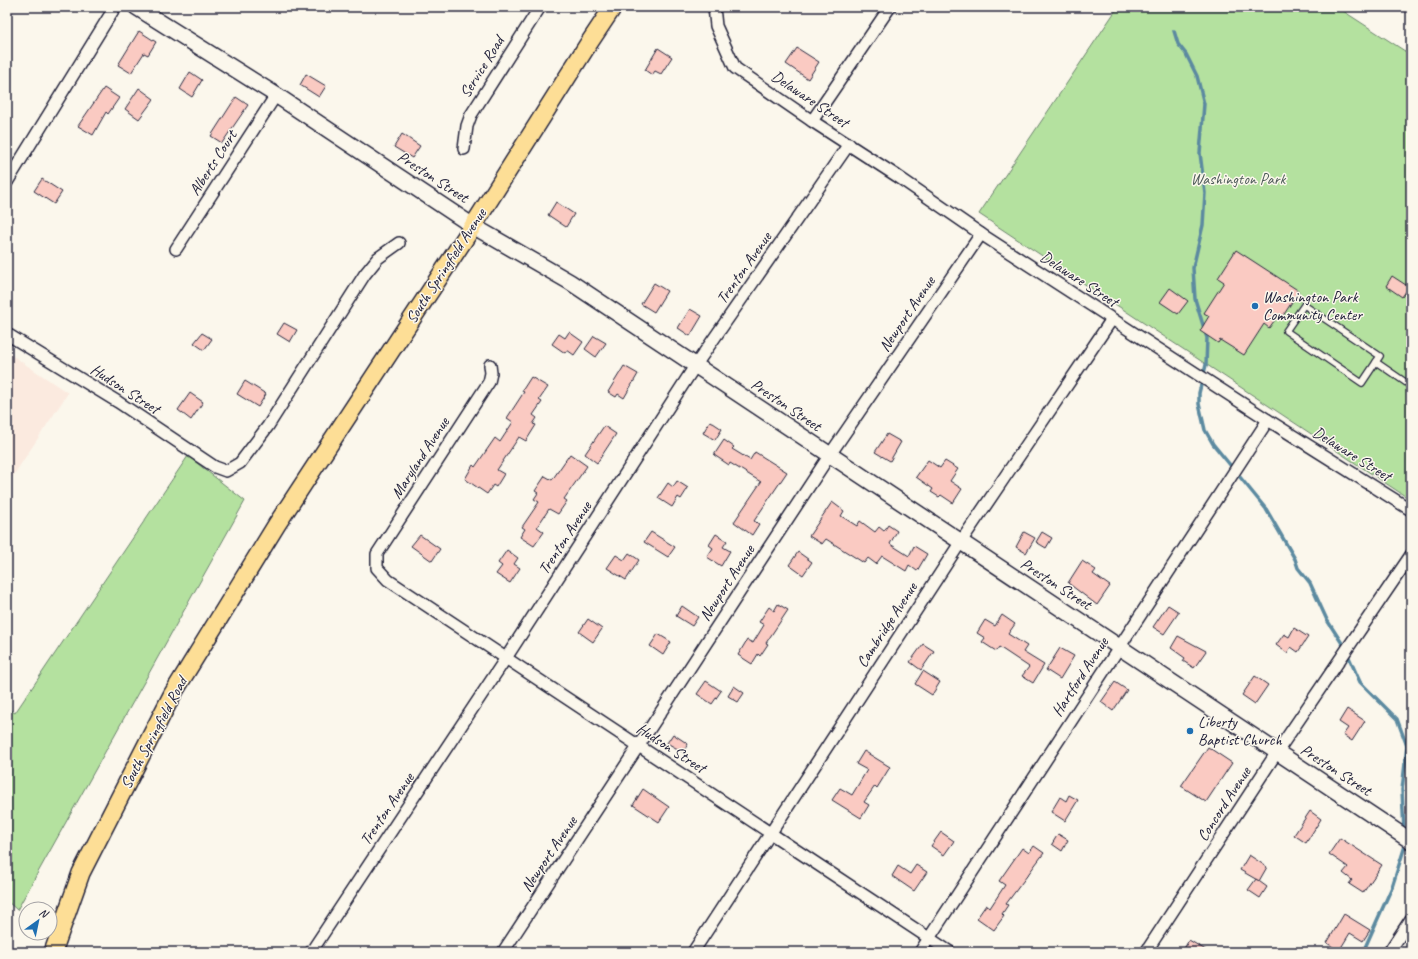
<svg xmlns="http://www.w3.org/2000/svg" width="1418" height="959" viewBox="0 0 1418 959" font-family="Caveat,sans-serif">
  <rect width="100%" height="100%" fill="#fbf7ec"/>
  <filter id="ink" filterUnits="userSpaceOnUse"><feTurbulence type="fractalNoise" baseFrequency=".025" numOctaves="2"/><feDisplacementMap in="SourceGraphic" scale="8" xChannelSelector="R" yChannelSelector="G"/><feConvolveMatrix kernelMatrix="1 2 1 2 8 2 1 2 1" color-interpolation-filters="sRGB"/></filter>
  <g filter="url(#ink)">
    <polygon fill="#fbeadf" points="7,352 68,393 7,485"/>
    <g fill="#b4e19f" stroke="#6b826d">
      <polygon points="1118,7 1337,7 1411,55 1411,500 979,214"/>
      <polygon points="188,456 245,501 17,910 7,901 7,708 15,713"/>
    </g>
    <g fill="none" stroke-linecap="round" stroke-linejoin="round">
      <g stroke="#5c8aa0" stroke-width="3.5">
        <polyline points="1174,31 1178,44 1186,54 1197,76 1204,104 1200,153 1205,193 1203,225 1193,268 1195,299 1207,338 1206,365 1199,393 1199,404 1205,430 1213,444 1266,509 1295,559 1298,568 1310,583 1327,620 1345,648"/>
        <polyline points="1347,653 1360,682 1397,719 1407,746 1402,790 1404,831"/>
        <polyline points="1363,952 1392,887 1405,846 1404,841"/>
      </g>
    </g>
    <g fill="#facac2" stroke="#22223b">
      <polygon points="139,31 156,42 148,55 144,53 131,73 118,65"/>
      <polygon points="658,48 672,57 661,74 655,71 652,75 645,70"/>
      <polygon points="797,48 819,62 808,79 786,64"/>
      <polygon points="190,72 202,80 192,97 180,89"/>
      <polygon points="306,74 326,86 319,97 300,85"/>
      <polygon points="104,88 119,98 108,114 106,112 93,135 78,126"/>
      <polygon points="139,88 154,99 139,119 125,109"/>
      <polygon points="236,97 248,105 222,143 211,136"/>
      <polygon points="402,134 420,146 412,158 394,147"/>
      <polygon points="42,179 62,192 54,204 34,191"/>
      <polygon points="556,202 574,214 566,227 548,215"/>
      <polygon points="1236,250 1299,291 1281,319 1277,317 1269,328 1264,324 1244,355 1220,340 1218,343 1200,331 1209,316 1204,313 1224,282 1218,278"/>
      <polygon points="1392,276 1409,287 1402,297 1386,286"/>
      <polygon points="654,283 667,291 654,312 641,304"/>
      <polygon points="1170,288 1188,301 1178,314 1160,302"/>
      <polygon points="690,309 702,316 690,336 678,328"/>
      <polygon points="284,323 297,330 290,342 277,334"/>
      <polygon points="569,332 583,342 574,355 567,350 565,353 552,344 559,334 565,338"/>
      <polygon points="202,333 212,339 204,350 194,343"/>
      <polygon points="594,336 606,343 596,357 585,349"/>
      <polygon points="624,366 638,374 624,398 618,394 616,397 608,392"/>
      <polygon points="531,377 548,387 539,400 542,402 533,415 537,418 533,424 536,425 526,441 519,437 497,470 504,474 496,487 493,485 487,494 465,479 473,465 475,467 495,438 500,442 513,422 507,418 524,392 522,391"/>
      <polygon points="245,381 266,394 258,407 237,394"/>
      <polygon points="190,393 203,402 191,420 178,410"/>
      <polygon points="710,421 722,429 715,440 703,433"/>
      <polygon points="604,426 616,434 597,463 585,454"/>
      <polygon points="887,434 901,442 890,461 875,452"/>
      <polygon points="724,440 734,447 732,449 750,460 755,452 787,472 754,521 759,524 752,535 734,522 761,482 730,463 729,465 714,455"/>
      <polygon points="570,454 587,466 564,499 567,501 558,514 549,509 537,527 544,532 534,546 520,537 525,529 522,527 539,502 534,499 538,493 535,491 545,476 552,480"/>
      <polygon points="928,460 940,468 945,461 958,469 950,481 962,489 953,503 941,495 939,497 931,492 933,489 916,477"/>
      <polygon points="677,481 688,488 681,499 678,497 672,507 658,498 668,483 673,487"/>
      <polygon points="832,502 844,511 841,516 857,526 860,521 875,532 879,527 884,531 888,525 897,531 890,544 909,556 914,546 927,554 917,571 909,565 906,571 882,556 876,564 868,558 864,563 826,539 822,544 809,536"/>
      <polygon points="651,532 675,547 668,557 644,542"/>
      <polygon points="1024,532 1035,538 1026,553 1016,547"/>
      <polygon points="1042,532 1052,538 1046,548 1036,542"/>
      <polygon points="716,534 727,541 723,547 730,551 721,566 707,557 713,548 709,545"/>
      <polygon points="420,535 440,549 432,561 411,546"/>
      <polygon points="507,550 518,558 514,564 520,568 510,583 496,574 502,566 498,563"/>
      <polygon points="798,552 812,562 803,575 789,565"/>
      <polygon points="629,553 639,560 626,580 607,568 616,555 624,560"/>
      <polygon points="1082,561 1096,570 1093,574 1110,586 1097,605 1068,583"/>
      <polygon points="778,604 788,610 766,643 768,644 760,656 758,654 752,664 738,655 747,640 753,643 764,625 759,622 769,607 774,611"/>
      <polygon points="1168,605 1179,612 1164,634 1153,627"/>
      <polygon points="682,606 698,617 692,626 676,616"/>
      <polygon points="1002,615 1015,624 1008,634 1027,646 1023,652 1044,665 1033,683 1022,676 1029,667 999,647 996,651 982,642 985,638 977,633 985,620 995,626"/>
      <polygon points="588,619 602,629 593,642 579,632"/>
      <polygon points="1294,628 1308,637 1298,652 1291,647 1287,653 1276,645 1284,634 1289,637"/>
      <polygon points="658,634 671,642 663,655 650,646"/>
      <polygon points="1178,636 1206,651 1194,668 1183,661 1185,658 1171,648"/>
      <polygon points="923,644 934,651 921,670 910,662"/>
      <polygon points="1060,648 1074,656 1060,679 1046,670"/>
      <polygon points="923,671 940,682 932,695 915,684"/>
      <polygon points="1255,676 1268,685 1255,704 1242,695"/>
      <polygon points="706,681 721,691 712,704 697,694"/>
      <polygon points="1115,682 1127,690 1113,711 1101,702"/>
      <polygon points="734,686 744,693 738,702 728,696"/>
      <polygon points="1347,709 1365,721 1352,741 1343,735 1348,728 1339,722"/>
      <polygon points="673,734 688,744 683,752 667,743"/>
      <polygon points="1208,747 1232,763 1206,802 1181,786"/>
      <polygon points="864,751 890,767 877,788 875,786 864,802 869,805 861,818 832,800 840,788 852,795 867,770 856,764"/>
      <polygon points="643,789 669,807 659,822 633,805"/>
      <polygon points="1069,795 1078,800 1065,821 1051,812 1060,797 1066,801"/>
      <polygon points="1310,811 1321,819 1306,843 1294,835"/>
      <polygon points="941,832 954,841 944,855 931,846"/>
      <polygon points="1058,834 1068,840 1062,851 1052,844"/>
      <polygon points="1340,838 1382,865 1363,893 1349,884 1352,880 1343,873 1348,867 1329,854"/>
      <polygon points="1034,846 1044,853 1006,904 1008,905 1002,914 1004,916 994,930 977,918 986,905 990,908 1005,885 999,881 1022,848 1029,853"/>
      <polygon points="1249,855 1267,867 1259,881 1240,870"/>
      <polygon points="916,865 927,872 914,891 892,876 898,866 910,874"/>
      <polygon points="1256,879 1267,887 1260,898 1248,890"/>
      <polygon points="1344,914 1370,930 1363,941 1350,933 1339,951 1327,943"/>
      <polygon points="1189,940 1209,952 1182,952"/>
    </g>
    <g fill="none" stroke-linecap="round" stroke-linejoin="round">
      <defs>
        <g id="lane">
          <polygon points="1304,305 1380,356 1362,383 1286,331"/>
          <polyline points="1376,362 1411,386"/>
        </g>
        <g id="street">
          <polyline points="714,7 716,26 735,68 812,121 897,176 981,234 1268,420 1411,510"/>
          <polyline points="812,121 890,7"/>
          <polyline points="464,149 467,126 471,115 540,7"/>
          <polyline points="7,182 115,7"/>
          <polyline points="176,249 276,95"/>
          <polyline points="7,334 118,402 215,467 226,471 240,463 268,426 365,274 378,258 399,243"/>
          <polyline points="490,365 491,373 489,382 377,554 377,568 388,580 950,952"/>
          <polyline points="311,952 506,658 695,366 849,144"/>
          <polyline points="503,952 829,456 981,234"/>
          <polyline points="693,952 960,543 1112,319"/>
          <polyline points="920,952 1268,420"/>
          <polyline points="1146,952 1277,752 1411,555"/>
          <polyline points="1389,952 1411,919"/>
        </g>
        <polyline id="secondary" points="136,7 276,95 473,226 570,282 1411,841"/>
        <polyline id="primary" points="53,952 81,873 172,695 277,524 473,226 587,46 613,7"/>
      </defs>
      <use href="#lane" stroke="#22223b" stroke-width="8"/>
      <use href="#street" stroke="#22223b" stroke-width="14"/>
      <use href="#secondary" stroke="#22223b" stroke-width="18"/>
      <use href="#primary" stroke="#22223b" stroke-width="20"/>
      <use href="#lane" stroke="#fbf7ec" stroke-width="5.5"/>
      <use href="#street" stroke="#fbf7ec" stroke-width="11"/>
      <use href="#secondary" stroke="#fbf7ec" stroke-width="15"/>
      <use href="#primary" stroke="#fdde96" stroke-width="17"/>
    </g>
  </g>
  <g fill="#1f6fb2" stroke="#fbf7ec" stroke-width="1.5">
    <circle cx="1255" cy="306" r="4"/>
    <circle cx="1190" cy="731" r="4"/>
  </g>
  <g text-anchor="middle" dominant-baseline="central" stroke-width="3" stroke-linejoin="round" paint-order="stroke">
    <g font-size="16" fill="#22223b" stroke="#fbf7ec">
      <text transform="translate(482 67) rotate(-58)">Service Road</text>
      <text transform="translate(810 99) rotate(34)">Delaware Street</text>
      <text transform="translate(213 163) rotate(-57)">Alberts Court</text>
      <text transform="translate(433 177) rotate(33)">Preston Street</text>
      <text transform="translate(446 266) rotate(-57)">South Springfield Avenue</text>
      <text transform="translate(744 268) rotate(-55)">Trenton Avenue</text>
      <text transform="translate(1079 279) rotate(33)">Delaware Street</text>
      <text transform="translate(907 314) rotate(-56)">Newport Avenue</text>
      <text transform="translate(125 389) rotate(33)">Hudson Street</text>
      <text transform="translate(786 405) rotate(34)">Preston Street</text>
      <text transform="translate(1352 454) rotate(32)">Delaware Street</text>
      <text transform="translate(420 458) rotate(-57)">Maryland Avenue</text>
      <text transform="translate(565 538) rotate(-57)">Trenton Avenue</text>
      <text transform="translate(727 583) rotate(-57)">Newport Avenue</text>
      <text transform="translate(1056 584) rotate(33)">Preston Street</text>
      <text transform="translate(887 625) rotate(-57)">Cambridge Avenue</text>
      <text transform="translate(1080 677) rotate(-57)">Hartford Avenue</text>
      <text transform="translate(154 733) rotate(-62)">South Springfield Road</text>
      <text transform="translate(671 748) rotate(33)">Hudson Street</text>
      <text transform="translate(1336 770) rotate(33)">Preston Street</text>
      <text transform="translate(1224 804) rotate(-57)">Concord Avenue</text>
      <text transform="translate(387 809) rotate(-56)">Trenton Avenue</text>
      <text transform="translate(549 854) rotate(-56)">Newport Avenue</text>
    </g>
    <g font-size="16" fill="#4e5b59" stroke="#fbf7ec">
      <text x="1238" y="179">Washington Park</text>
    </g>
    <g font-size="16" fill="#22223b" stroke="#fbf7ec" text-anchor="start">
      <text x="1263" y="297">Washington Park<tspan x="1263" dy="18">Community Center</tspan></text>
      <text x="1198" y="722">Liberty<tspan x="1198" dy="18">Baptist Church</tspan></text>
    </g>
  </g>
  <rect width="1418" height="959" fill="none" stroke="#fbf7ec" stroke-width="24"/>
  <rect x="12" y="12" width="1394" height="935" fill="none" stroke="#22223b" stroke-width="1.5" filter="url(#ink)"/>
  <g transform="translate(38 921) rotate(33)"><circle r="19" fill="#fbf7ec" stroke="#a4a2a5"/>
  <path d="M0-3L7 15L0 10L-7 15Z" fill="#1f6fb2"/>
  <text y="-6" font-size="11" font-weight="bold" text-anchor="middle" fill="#22223b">N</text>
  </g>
</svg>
